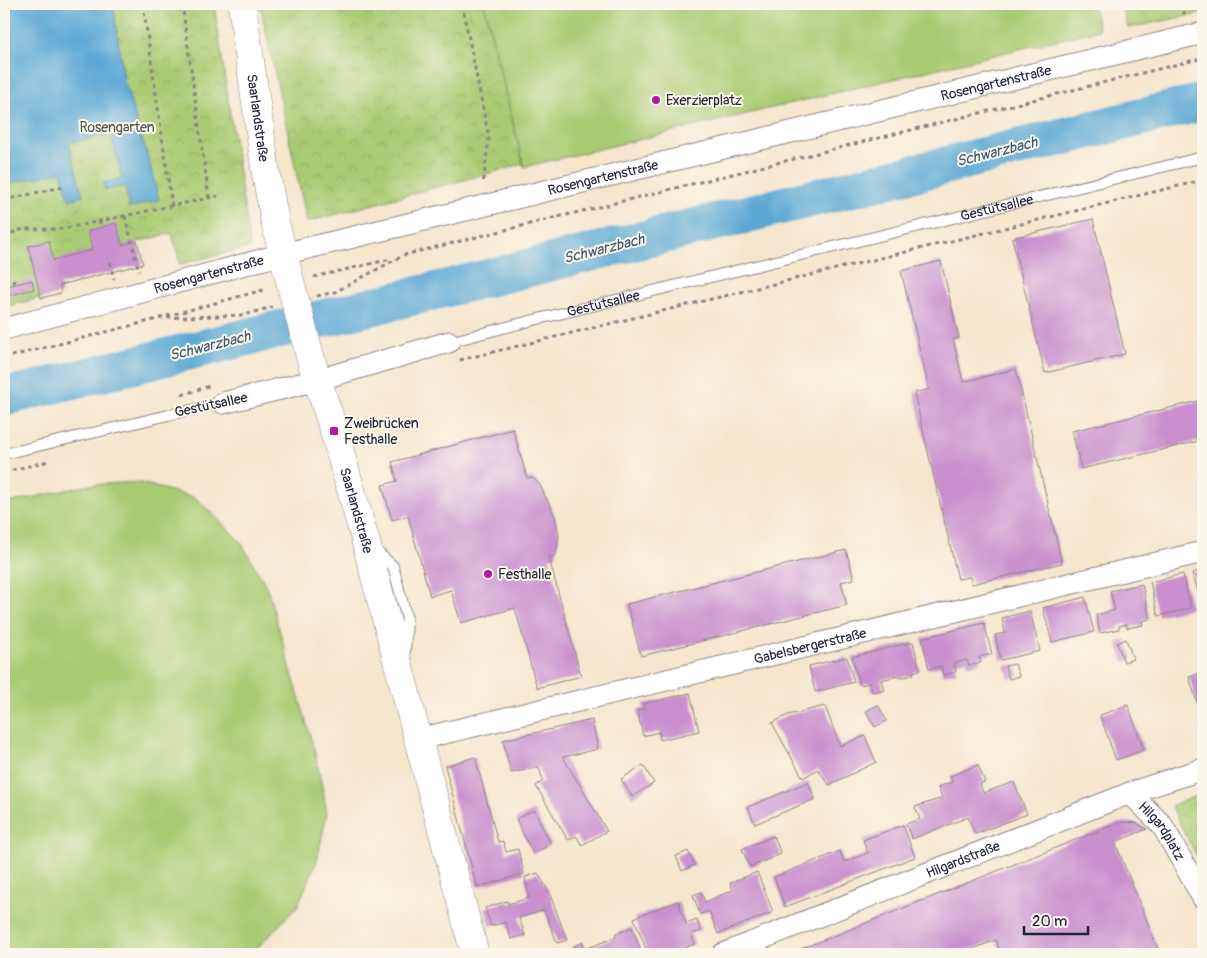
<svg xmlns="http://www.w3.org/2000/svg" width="1207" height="958" viewBox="0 0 1207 958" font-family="Pangolin,sans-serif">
  <defs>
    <pattern id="park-crowns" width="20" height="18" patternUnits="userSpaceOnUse" patternTransform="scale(1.25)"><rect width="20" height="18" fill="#abcb73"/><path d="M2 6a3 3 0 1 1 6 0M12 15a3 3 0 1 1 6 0" fill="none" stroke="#93ae64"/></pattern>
  </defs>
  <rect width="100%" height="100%" fill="#fbf7ec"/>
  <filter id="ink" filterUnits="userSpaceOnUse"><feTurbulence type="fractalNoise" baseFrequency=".02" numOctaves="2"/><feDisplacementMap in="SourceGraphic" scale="10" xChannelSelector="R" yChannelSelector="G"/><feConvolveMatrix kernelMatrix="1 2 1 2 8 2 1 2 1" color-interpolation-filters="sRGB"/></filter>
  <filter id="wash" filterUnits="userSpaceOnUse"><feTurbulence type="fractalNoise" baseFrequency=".0096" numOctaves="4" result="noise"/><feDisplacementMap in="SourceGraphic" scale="20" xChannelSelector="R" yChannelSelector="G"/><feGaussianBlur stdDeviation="1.12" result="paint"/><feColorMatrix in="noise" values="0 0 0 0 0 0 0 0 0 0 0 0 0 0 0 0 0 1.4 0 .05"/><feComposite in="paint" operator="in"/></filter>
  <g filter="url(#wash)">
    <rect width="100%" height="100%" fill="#f5e6cd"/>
    <g fill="url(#park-crowns)" stroke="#667657">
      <polygon points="4,4 214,4 250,247 180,264 172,233 122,246 58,276 61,293 4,307"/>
      <polygon points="260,4 484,4 523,164 307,222"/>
      <polygon points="1121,4 1203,4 1203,13 1128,28"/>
      <polygon points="1203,793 1203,869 1171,806"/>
    </g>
    <g fill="#abcb73" stroke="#667657">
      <polygon points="484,4 1093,4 1099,30 524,167"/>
      <polygon points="138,482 196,498 241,542 267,588 315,752 327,812 317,861 297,907 255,950 247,954 4,954 4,504 88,485"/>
    </g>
    <polygon fill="#5ba8d4" stroke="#3e6588" points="4,4 113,4 125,84 149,161 159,200 129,208 125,186 105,190 103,183 122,178 111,134 69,143 83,196 69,200 61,172 4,185"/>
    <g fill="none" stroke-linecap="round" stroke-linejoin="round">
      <polyline stroke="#5ba8d4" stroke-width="38" points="4,397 1203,102"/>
    </g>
    <g id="blocks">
      <g fill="#c98fce">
        <polygon points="1093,219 1125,354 1045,373 1012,238"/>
        <polygon points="116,223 122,245 137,241 143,264 60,285 61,293 41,298 28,246 49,241 53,260 92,250 88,231"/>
        <polygon points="941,261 959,338 953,339 963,382 1016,369 1062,563 972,584 970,577 958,579 914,393 929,389 901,271"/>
        <polygon points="32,280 34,289 7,296 4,287"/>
        <polygon points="1203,400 1203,440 1081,469 1072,431"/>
        <polygon points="513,429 527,478 533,478 540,485 555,516 559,536 556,555 549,558 581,676 537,688 515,608 461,623 451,590 430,596 408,516 392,520 382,485 397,481 392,462"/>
        <polygon points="846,550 854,579 841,582 847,605 641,656 627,604"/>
        <polygon points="1203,570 1203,606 1192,573"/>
        <polygon points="1183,574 1191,608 1158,616 1150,582"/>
        <polygon points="1142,584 1150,619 1142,621 1143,625 1127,628 1127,624 1119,626 1119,629 1100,633 1096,615 1115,610 1110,591"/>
        <polygon points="1085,597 1094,632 1052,642 1043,608"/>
        <polygon points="1030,611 1040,651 1001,660 995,635 1005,633 1002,618"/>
        <polygon points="984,623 992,654 979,657 981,662 969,666 967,660 954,663 956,672 943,675 941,666 929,669 922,638"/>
        <polygon points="1126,639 1133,659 1124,662 1117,643"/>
        <polygon points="913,642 920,670 913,672 913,675 899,678 898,676 881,680 884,690 872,692 870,683 860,685 852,657"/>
        <polygon points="847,657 854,682 815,692 809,666"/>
        <polygon points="1015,664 1019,676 1009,679 1005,666"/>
        <polygon points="1203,672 1203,721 1189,677"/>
        <polygon points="690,693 699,731 660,740 659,732 643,736 637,710 644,709 643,704"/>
        <polygon points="878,705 887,721 875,727 866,711"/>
        <polygon points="1128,705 1144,750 1116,760 1100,715"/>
        <polygon points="825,706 840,746 865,736 876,762 829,785 818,769 803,778 772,723 788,715"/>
        <polygon points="592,720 598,749 563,757 607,831 582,845 576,836 568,840 536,786 543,781 539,767 511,773 503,740"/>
        <polygon points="475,757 498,842 503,841 506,852 518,849 524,874 477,887 445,766"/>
        <polygon points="643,765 654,783 632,797 621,779"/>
        <polygon points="978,765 985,782 980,784 983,793 1014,782 1027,814 975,834 968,817 912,839 906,824 920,819 915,807 942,798 938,787 952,782 950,776"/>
        <polygon points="808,782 815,799 755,824 748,807"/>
        <polygon points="534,810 551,844 533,854 516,819"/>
        <polygon points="1125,822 1137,823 1147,829 1115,842 1160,954 1001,954 996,940 959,954 788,954 1118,823"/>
        <polygon points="903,825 915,857 785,907 774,877 840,851 844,862 868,853 863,840"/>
        <polygon points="774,836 781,854 750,867 742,849"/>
        <polygon points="688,851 695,865 682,871 676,856"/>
        <polygon points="757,872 773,912 718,934 709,911 700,914 693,895 701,892 705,902 733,890 730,883"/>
        <polygon points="538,873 549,892 567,940 557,943 544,910 519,918 525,935 511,939 506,922 491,926 485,908 507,901 508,904 529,898 525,877"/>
        <polygon points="678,901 686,924 697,920 701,931 691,934 695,944 668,954 648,954 634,918"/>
        <polygon points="632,927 642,954 575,954 572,947 583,942 585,949 616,937 615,934"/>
      </g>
    </g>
  </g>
  <g filter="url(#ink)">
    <use href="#blocks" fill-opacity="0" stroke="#8c8484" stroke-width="1"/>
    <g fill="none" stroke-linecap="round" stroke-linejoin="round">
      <defs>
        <g id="service">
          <path id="s1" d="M 449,342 L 530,321 L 1203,157"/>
          <polyline points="4,454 177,413 223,403"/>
          <polyline points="374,549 393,566 407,619 405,652"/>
        </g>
        <g id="minor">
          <path id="s2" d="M 4,329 L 283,254 L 1203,33"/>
          <polyline points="223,403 317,380 449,342"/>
          <path id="s3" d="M 419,739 L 1203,552"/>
          <path id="s4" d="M 1130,793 L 1162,825 L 1203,898"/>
          <path id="s5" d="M 723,954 L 1130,793 L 1203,769"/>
        </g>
        <g id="secondary">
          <path id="s6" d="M 242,4 L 266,174 L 275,222 L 292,289"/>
          <path id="s7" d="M 312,363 L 334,431 L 365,539 L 475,954"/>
        </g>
      </defs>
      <use href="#service" stroke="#8c8484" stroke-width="12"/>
      <use href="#minor" stroke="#8c8484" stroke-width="23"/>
      <use href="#secondary" stroke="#8c8484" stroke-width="29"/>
      <g stroke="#8c8484" stroke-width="3" stroke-dasharray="4 4" stroke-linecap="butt">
        <polyline points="143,4 172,206"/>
        <polyline points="182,4 209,198"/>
        <polyline points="462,4 489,138 483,184"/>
        <polyline points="1179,4 1186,16"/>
        <polyline points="4,200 62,187"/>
        <polyline points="125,216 139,271"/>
        <polyline points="99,220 101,227"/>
        <polyline points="4,236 23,229 63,229 218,196"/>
        <polyline points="110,262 114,279"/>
        <polyline points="314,277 391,259"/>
        <polyline points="4,284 17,281 18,283"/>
        <polyline points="317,296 335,292 404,255 1203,58"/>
        <polyline points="167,316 267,289"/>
        <polyline points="159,318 244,315 272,307"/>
        <polyline points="4,358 161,318"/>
        <polyline points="460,360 1203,180"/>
        <polyline points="182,395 209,386"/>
        <polyline points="4,472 49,461"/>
      </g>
      <use href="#service" stroke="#fff" stroke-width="10"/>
      <use href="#minor" stroke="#fff" stroke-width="21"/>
      <use href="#secondary" stroke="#fff" stroke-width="28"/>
      <defs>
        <polyline id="secondary-bridge" points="292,289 312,363"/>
      </defs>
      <use href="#secondary-bridge" stroke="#8c8484" stroke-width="29" stroke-linecap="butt"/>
      <use href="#secondary-bridge" stroke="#fff" stroke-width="28"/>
    </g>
  </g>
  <g fill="#b5179e" stroke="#fbf7ec" stroke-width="2">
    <circle cx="656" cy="100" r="5"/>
    <rect x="329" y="426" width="10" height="10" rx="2.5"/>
    <circle cx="488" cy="574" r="5"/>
  </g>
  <g text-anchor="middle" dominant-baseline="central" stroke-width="4" stroke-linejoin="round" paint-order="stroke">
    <g font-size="14" fill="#22223b" stroke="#fbf7ec">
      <text stroke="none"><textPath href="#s2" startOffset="1022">Rosengartenstraße</textPath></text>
      <text stroke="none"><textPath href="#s6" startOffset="115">Saarlandstraße</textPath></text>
      <text stroke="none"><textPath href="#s2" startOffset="618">Rosengartenstraße</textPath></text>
      <text stroke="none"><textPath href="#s1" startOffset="564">Gestütsallee</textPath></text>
      <text stroke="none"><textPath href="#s2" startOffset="212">Rosengartenstraße</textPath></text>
      <text stroke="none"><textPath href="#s1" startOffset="159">Gestütsallee</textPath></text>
      <text transform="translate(211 405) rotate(-12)">Gestütsallee</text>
      <text stroke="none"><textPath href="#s7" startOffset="154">Saarlandstraße</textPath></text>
      <text stroke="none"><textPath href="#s3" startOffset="402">Gabelsbergerstraße</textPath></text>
      <text stroke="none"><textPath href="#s4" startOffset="50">Hilgardplatz</textPath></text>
      <text stroke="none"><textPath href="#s5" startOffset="258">Hilgardstraße</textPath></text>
    </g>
    <g font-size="14" fill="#22223b" stroke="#fbf7ec" text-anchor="start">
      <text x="666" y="100">Exerzierplatz</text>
      <text x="344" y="423">Zweibrücken<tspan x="344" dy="16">Festhalle</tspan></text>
      <text x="498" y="574">Festhalle</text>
    </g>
    <g font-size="14" fill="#4b554c" stroke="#fbf7ec">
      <text x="117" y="127">Rosengarten</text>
    </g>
    <g font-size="15" font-style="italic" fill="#395878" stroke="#fbf7ec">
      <text transform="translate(997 152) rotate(-14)">Schwarzbach</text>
      <text transform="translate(604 249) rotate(-14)">Schwarzbach</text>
      <text transform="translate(210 346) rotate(-14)">Schwarzbach</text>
    </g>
  </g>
  <rect width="1207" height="958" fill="none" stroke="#fbf7ec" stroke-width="20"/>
  <path d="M1024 926v8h64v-8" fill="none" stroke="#22223b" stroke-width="2.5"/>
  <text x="1032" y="926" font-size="15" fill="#22223b" stroke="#fbf7ec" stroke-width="4" paint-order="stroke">20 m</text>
</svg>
